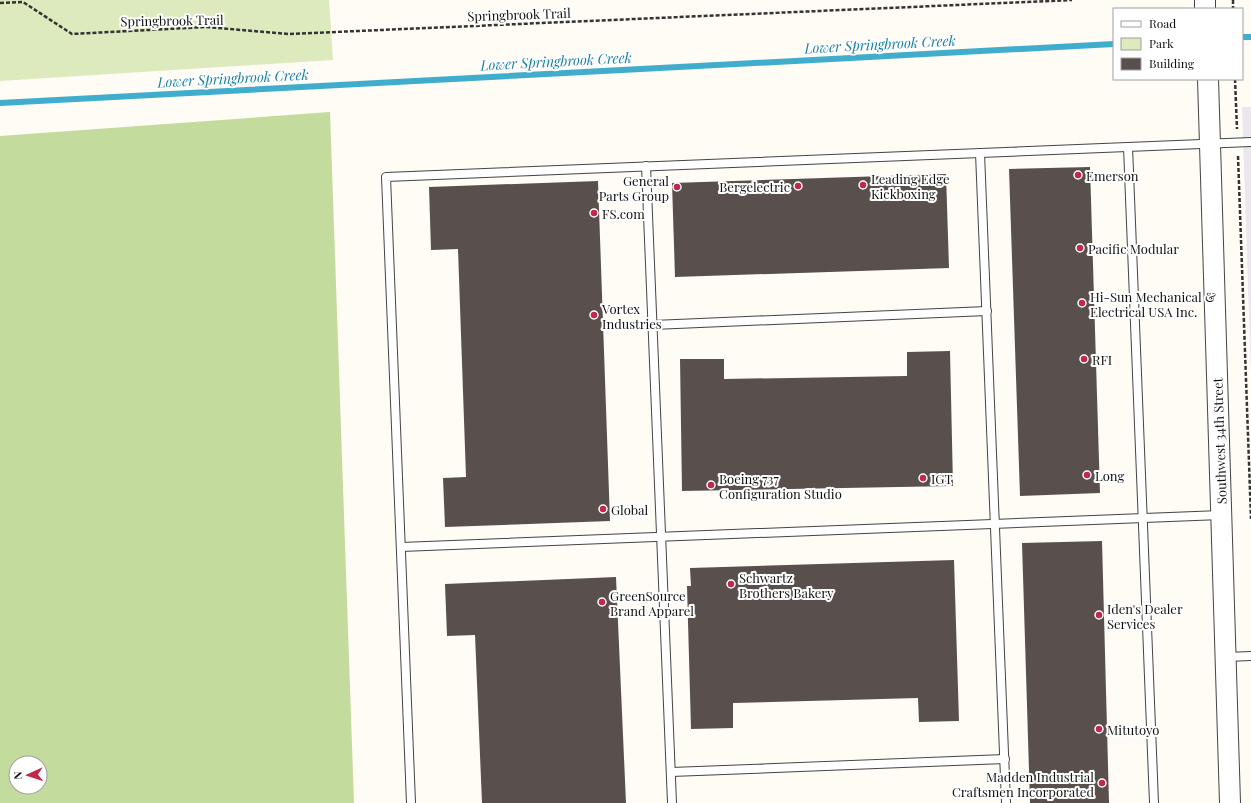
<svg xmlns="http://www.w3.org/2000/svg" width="1251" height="803" viewBox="0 0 1251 803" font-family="'Playfair Display',serif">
  <rect width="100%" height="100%" fill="#fffbf5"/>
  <polygon fill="#ece6ef" points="1242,107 1251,107 1251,375"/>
  <polygon fill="#dceabd" points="0,0 329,0 333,60 0,81"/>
  <path fill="#c3db9d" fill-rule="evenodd" d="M 330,112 L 354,803 L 0,803 L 0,136 ZM 16,763 L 40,763 L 40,787 L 16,787 Z"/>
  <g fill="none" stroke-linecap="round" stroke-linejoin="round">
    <g stroke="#41adcd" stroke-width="6">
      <polyline points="1242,37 1251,37"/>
      <polyline points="0,103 1114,44"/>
    </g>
  </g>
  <g fill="#59504d">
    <polygon points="1090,167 1100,493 1020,496 1009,169"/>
    <polygon points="946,174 949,268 675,277 672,183"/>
    <polygon points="598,181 610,521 445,527 443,478 466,477 458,249 431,250 429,187"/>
    <polygon points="950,351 953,486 682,491 680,359 724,359 724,379 907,376 907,352"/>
    <polygon points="1102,541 1109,803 1030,803 1022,543"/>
    <polygon points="954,560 959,721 919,722 918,698 733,703 733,728 691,729 687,586 691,586 690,568"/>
    <polygon points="616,577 626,803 482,803 475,635 447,636 445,584"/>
  </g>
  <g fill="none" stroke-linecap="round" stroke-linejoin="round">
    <defs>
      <g id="service">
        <polyline points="1128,147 1154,803"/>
        <polyline points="980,153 1006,803"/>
        <polyline points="646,166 672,803"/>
        <polyline points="653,325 987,311"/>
        <polyline points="401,547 1221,515"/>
        <polyline points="1226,657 1251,656"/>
        <polyline points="671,772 1005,759"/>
        <polyline points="411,803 386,177 1251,142"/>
      </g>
      <g id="tertiary">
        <polyline points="1205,0 1205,9"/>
        <polyline points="1208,79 1230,803"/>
      </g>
    </defs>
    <use href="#service" stroke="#444" stroke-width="10"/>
    <use href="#tertiary" stroke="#444" stroke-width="22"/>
    <g stroke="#333" stroke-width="2.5" stroke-dasharray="4 2" stroke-linecap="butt">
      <polyline points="1233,0 1233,9"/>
      <polyline points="0,3 23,2 72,34 206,27 289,34 1072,0"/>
      <polyline points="1235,79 1237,129"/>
      <polyline points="1238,156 1251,519"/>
    </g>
    <use href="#service" stroke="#fff" stroke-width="8"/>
    <use href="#tertiary" stroke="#fff" stroke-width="20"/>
  </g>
  <g fill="#c1284a" stroke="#fff" stroke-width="1.5">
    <circle cx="1078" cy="175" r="4"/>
    <circle cx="863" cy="185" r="4"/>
    <circle cx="798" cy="186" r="4"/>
    <circle cx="677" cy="187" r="4"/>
    <circle cx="594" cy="213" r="4"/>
    <circle cx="1080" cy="248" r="4"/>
    <circle cx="1082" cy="303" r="4"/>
    <circle cx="594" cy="315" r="4"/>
    <circle cx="1084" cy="359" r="4"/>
    <circle cx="1087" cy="475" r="4"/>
    <circle cx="923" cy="478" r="4"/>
    <circle cx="711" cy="485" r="4"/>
    <circle cx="603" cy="509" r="4"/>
    <circle cx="731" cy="584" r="4"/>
    <circle cx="602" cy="602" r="4"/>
    <circle cx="1099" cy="615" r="4"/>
    <circle cx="1099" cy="729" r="4"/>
    <circle cx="1102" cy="783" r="4"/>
  </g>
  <g text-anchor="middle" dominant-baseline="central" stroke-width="4" stroke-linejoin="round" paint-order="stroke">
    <g font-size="13" fill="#111" stroke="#fff">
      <text transform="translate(519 14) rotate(-2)">Springbrook Trail</text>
      <text transform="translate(172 20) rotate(-1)">Springbrook Trail</text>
      <text transform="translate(1219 441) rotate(-92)">Southwest 34th Street</text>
    </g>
    <g font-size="13" fill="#111" stroke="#fff" text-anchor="start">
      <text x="1086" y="175">Emerson</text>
      <text x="871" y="178">Leading Edge<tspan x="871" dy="15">Kickboxing</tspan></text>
      <text x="669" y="180" text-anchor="end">General<tspan x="669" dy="15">Parts Group</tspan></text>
      <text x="790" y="186" text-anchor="end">Bergelectric</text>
      <text x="602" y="213">FS.com</text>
      <text x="1088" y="248">Pacific Modular</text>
      <text x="1090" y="296">Hi-Sun Mechanical &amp;<tspan x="1090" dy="15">Electrical USA Inc.</tspan></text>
      <text x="602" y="308">Vortex<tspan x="602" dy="15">Industries</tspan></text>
      <text x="1092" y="359">RFI</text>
      <text x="1095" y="475">Long</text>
      <text x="719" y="478">Boeing 737<tspan x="719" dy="15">Configuration Studio</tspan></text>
      <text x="931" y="478">IGT</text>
      <text x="611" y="509">Global</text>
      <text x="739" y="577">Schwartz<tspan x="739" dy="15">Brothers Bakery</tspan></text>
      <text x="610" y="595">GreenSource<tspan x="610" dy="15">Brand Apparel</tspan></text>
      <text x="1107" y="608">Iden's Dealer<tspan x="1107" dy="15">Services</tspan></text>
      <text x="1107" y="729">Mitutoyo</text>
      <text x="1094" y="776" text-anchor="end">Madden Industrial<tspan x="1094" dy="15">Craftsmen Incorporated</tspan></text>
    </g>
    <g font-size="14" font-style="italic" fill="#197fa3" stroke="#fff">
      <text transform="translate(880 44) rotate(-3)">Lower Springbrook Creek</text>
      <text transform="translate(556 61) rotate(-3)">Lower Springbrook Creek</text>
      <text transform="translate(233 78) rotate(-3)">Lower Springbrook Creek</text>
    </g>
  </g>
  <rect x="1113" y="8" width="130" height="72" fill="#ffffff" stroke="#a0a0a0"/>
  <rect x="1121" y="21" width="20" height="6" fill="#ffffff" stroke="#a0a0a0"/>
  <text x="1149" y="28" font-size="12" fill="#111111">Road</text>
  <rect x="1121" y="38" width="20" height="12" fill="#dceabd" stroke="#a0a0a0"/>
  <text x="1149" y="48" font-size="12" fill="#111111">Park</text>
  <rect x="1121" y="58" width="20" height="12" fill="#59504d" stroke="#a0a0a0"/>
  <text x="1149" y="68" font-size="12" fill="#111111">Building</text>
  <g transform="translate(28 775) rotate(267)"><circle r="19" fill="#ffffff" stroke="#a0a0a0"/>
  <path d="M0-3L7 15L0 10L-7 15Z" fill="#c1284a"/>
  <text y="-6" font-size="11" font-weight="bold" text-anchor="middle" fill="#111111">N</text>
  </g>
</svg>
